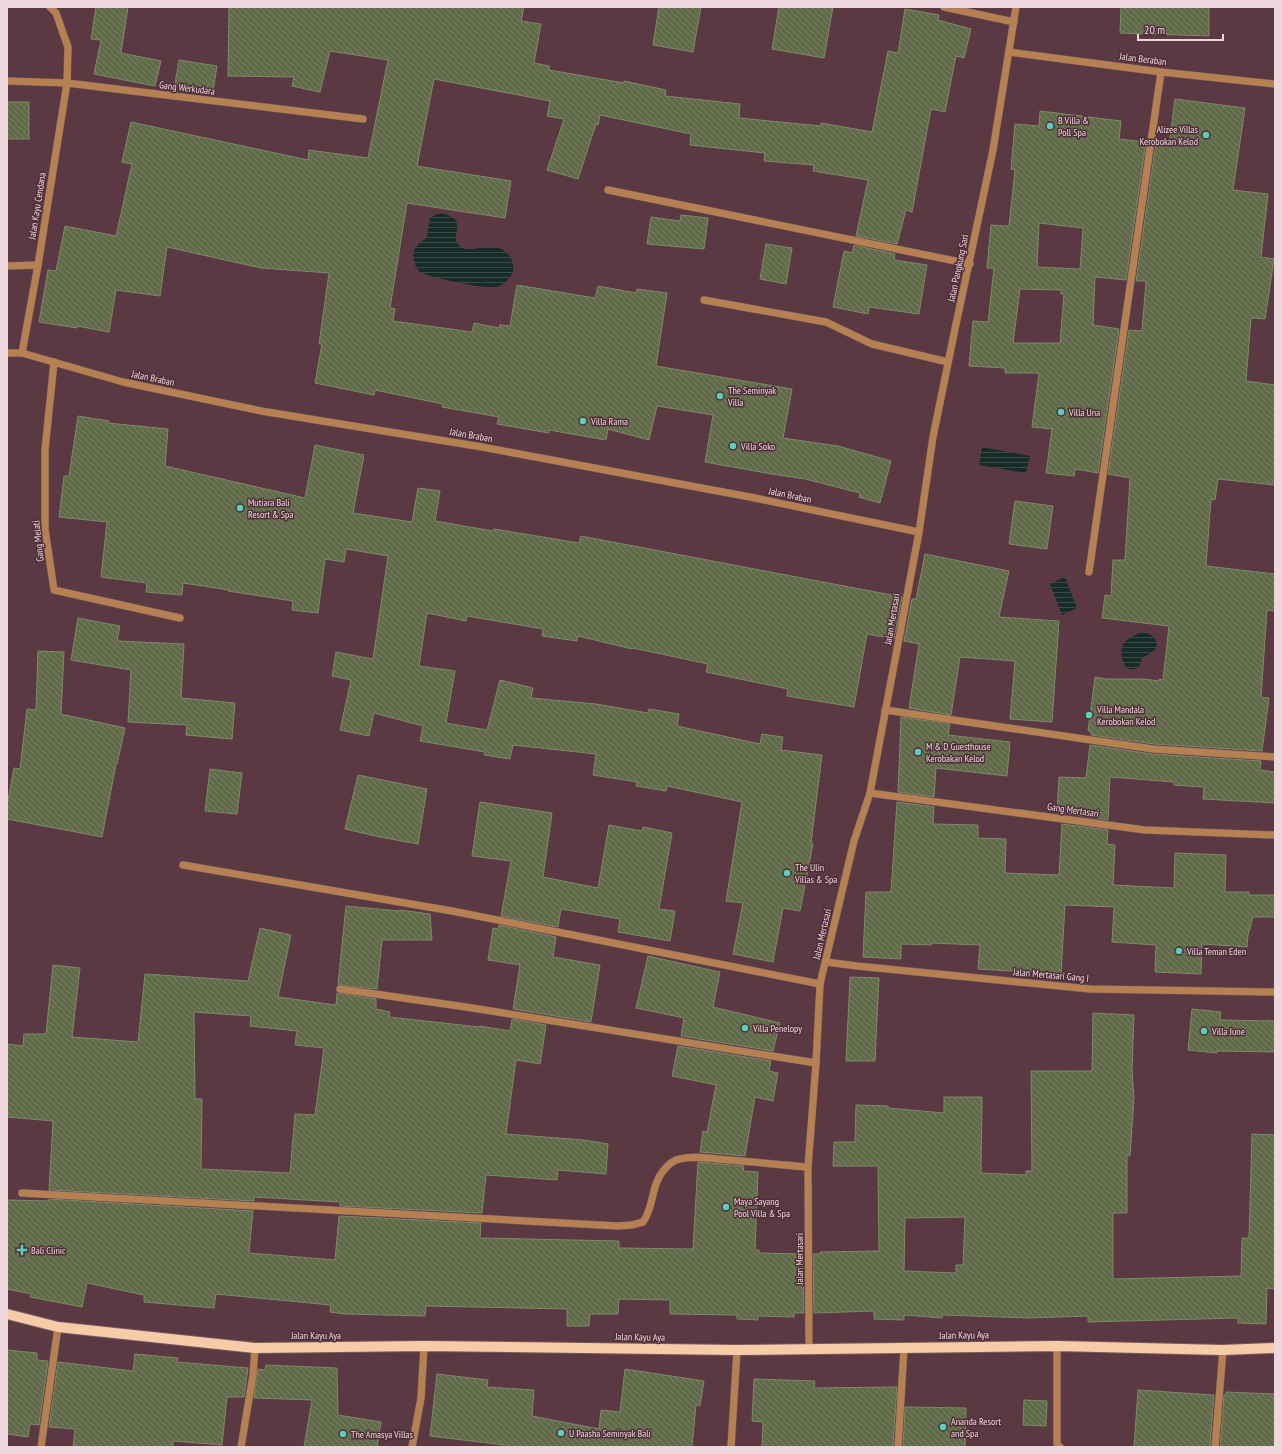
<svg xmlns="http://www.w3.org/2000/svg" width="1282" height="1454" viewBox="0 0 1282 1454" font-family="'PT Sans Narrow',sans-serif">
  <defs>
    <pattern id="water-rules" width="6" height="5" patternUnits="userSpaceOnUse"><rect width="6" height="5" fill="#172c28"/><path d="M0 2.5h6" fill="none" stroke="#394a47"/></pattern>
    <pattern id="building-back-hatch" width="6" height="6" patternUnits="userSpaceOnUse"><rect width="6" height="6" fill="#616b4a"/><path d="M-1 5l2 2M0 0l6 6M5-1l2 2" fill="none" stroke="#787f64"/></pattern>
  </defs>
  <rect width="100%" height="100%" fill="#5b3942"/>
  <g fill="url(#water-rules)">
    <path d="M 437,214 C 443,213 447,214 452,217 C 464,224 451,236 458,244 C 469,259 495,234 510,257 C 513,261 514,267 513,272 C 511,278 502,286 495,287 C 482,289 432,278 420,272 C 414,266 410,253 417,246 C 420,242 424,240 427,238 L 430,218 Z"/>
    <polygon points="982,447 1030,456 1026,473 979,465"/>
    <polygon points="1065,577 1077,608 1062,615 1050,584"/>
    <path d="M 1141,632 C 1150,633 1157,636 1157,646 L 1154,651 L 1142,658 L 1139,667 C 1125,677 1117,654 1124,643 C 1128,638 1136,635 1141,632 Z"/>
  </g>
  <g fill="url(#building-back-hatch)" stroke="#7f8968" fill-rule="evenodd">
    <polygon points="96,7 128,7 121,53 161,61 155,86 94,74 101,40 91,39"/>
    <polygon points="229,7 524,7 521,21 541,24 534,63 549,66 549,70 624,83 624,81 666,90 665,96 740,104 739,118 821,126 821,123 872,132 888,51 898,53 905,9 939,15 938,20 971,29 964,58 956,56 945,112 931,109 912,212 906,210 897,244 856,236 868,180 813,171 814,165 764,161 765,153 690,145 691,134 600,115 598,125 596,124 578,179 547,170 564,119 547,116 550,101 434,79 417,166 511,181 505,218 407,203 390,308 395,309 393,321 472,332 474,323 499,328 500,325 510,326 517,285 595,298 598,286 636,293 637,289 667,293 656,366 792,389 783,438 838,446 891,461 880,503 859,497 860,493 805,479 766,473 705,462 713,415 657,406 649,440 608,429 606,440 549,430 549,433 497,424 499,417 442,407 443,404 375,390 374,395 315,383 322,344 319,344 329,273 261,268 167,247 160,296 116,290 109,332 77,326 77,328 39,322 48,270 56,271 65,226 116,236 132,164 122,162 131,122 308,160 309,150 368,158 388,60 330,51 320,92 292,86 294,77 228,76"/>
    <polygon points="659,7 701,7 693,52 653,45"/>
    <polygon points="779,7 833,7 824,58 772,49"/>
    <polygon points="1121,7 1209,7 1209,36 1120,33"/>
    <polygon points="179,60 217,66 213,91 175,84"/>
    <polygon points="1175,99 1245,108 1233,190 1268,194 1261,257 1274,259 1265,319 1251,318 1246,381 1275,385 1275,485 1218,479 1215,500 1211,499 1206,566 1275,574 1275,611 1267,610 1261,697 1269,698 1262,751 1154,744 1091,735 1091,731 1088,731 1095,677 1107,679 1143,679 1159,681 1159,679 1163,680 1169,626 1102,618 1105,595 1111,596 1113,560 1125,560 1130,478 1108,474 1129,330 1142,331 1146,281 1136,281 1156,143 1169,145"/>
    <rect x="7" y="102" width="22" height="37"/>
    <path d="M 1040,111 L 1121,121 L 1119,139 L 1146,142 L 1126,280 L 1095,277 L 1093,325 L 1119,329 L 1098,473 L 1075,469 L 1074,476 L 1046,473 L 1052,429 L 1032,427 L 1039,373 L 1005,373 L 1005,368 L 969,366 L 973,321 L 988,322 L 994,268 L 987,268 L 991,225 L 1009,226 L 1015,170 L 1011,169 L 1015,124 L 1039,126 ZM 1039,223 L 1083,228 L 1080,269 L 1037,267 ZM 1020,289 L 1061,290 L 1061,294 L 1064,294 L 1060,343 L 1013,343 Z"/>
    <polygon points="681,215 708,218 704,249 647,244 651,217 680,221"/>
    <polygon points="766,244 792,248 786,284 760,279"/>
    <polygon points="854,245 895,254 894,260 927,265 919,314 869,307 868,314 833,307 844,251 852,253"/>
    <polygon points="78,416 109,421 108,423 168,429 165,466 305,498 315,445 364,455 353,513 412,522 418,488 440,491 435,521 493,531 494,529 579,543 581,536 902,597 894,639 867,634 854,707 787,696 788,689 706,672 708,664 633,648 632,649 578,636 577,641 542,636 543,629 467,616 466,621 427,613 419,666 455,671 446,723 487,730 500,680 533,688 531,698 596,704 648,713 649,709 679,714 677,726 760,744 762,734 783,737 781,750 822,755 811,843 813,844 800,911 783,908 773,962 733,954 743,903 726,901 742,802 667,786 666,791 636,786 637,782 593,775 596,754 513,745 510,759 484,755 485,752 420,741 423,726 374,713 369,736 340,730 351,680 332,676 336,652 373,659 388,556 346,549 344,562 325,559 318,613 292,610 293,601 228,591 229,590 183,583 182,595 146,592 147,583 101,577 107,522 59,517 64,476 69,476"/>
    <polygon points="1015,501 1053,506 1047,549 1009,544"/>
    <polygon points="925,554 1009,571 999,617 1059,621 1052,722 1010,719 1015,661 960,657 951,715 909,708 919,644 904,641 912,599 916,599"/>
    <polygon points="78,618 120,626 117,641 184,644 181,698 235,703 232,739 186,735 187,725 128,722 131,670 71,660"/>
    <polygon points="38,651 64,652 61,714 125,728 117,764 116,764 102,837 7,819 7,806 14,768 20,769 27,709 36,710"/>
    <polygon points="901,717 950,724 948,735 1010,742 1007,776 936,768 934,797 898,792"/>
    <polygon points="1090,745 1152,754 1261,761 1260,770 1275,772 1275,803 1203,799 1204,787 1174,785 1174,782 1110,777 1108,820 1057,812 1059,777 1086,778"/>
    <polygon points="210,769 242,773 237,814 205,811"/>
    <polygon points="358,775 427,789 418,844 380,837 345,829"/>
    <polygon points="480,802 552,813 543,877 598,888 609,825 642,831 643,827 672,833 659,909 675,911 670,941 618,932 620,919 561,909 558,927 501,916 511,861 472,856"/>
    <polygon points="897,802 934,807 933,824 978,825 978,838 1006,839 1005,873 1059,875 1062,824 1108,830 1107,844 1115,845 1113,885 1174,888 1175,853 1226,855 1225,892 1249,892 1249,895 1275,895 1275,917 1253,917 1248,935 1247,947 1202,944 1201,974 1155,972 1156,945 1112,942 1114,907 1065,905 1061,974 978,969 980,945 931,943 931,945 901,944 901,959 863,957 866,892 891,892"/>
    <polygon points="346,906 399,911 399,910 430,914 432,940 382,940 377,989 338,985"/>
    <polygon points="499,925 556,937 553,957 600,965 591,1022 513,1009 520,965 488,960 493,928 498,929"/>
    <path d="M 260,928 L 291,935 L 278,997 L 336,1005 L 337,993 L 376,999 L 376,1009 L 390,1012 L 389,1017 L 479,1027 L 480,1026 L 510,1031 L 512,1019 L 546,1025 L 540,1064 L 516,1060 L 506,1134 L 584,1140 L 608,1144 L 606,1174 L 558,1170 L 557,1180 L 486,1175 L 482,1213 L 340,1206 L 340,1202 L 254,1197 L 254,1201 L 49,1190 L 53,1121 L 7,1117 L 7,1044 L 23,1046 L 24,1034 L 46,1034 L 53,965 L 80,968 L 72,1037 L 138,1042 L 145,974 L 248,981 ZM 194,1012 L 251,1016 L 250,1026 L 297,1031 L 295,1045 L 324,1048 L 315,1115 L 295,1114 L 290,1173 L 201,1169 L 202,1099 L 195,1099 Z"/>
    <polygon points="648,956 720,972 713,1007 780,1023 773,1051 681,1036 684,1018 636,1008"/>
    <polygon points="850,977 879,978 875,1061 846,1061"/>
    <polygon points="1192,1009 1221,1012 1220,1020 1275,1021 1275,1052 1217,1051 1217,1053 1188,1050"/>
    <path d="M 1093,1013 L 1134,1015 L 1132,1071 L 1134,1098 L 1130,1156 L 1127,1155 L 1127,1213 L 1113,1213 L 1113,1279 L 1241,1276 L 1242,1238 L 1249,1238 L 1252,1134 L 1275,1135 L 1275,1289 L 1267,1288 L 1266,1324 L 1238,1323 L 1238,1318 L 1088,1322 L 1088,1316 L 1029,1318 L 943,1315 L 942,1318 L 904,1315 L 904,1320 L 874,1319 L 874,1311 L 814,1313 L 813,1254 L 820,1254 L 820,1252 L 879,1251 L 878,1166 L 833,1166 L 834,1142 L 855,1142 L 856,1105 L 888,1106 L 888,1108 L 944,1113 L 944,1097 L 982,1097 L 981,1173 L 1026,1175 L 1026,1171 L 1032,1171 L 1031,1071 L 1092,1071 ZM 965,1217 L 963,1265 L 956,1265 L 956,1273 L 904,1271 L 905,1218 Z"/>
    <polygon points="678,1046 771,1061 769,1071 778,1073 773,1101 755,1097 745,1156 700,1152 703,1131 707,1132 716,1085 672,1076"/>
    <polygon points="698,1162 744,1166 743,1171 758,1172 755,1250 759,1250 759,1253 803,1254 804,1313 794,1313 794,1317 758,1316 758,1320 737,1319 737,1315 670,1314 670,1300 619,1299 618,1314 590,1314 589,1326 567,1326 567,1309 426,1306 425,1316 345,1314 330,1312 331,1305 216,1294 214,1308 144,1302 144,1295 87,1283 82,1307 30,1297 31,1294 7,1289 7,1200 49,1201 49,1199 253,1211 249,1253 335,1260 339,1216 481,1223 480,1238 619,1241 619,1248 693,1249"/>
    <polygon points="7,1350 37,1353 37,1360 48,1361 39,1425 30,1424 28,1437 7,1434"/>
    <polygon points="135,1354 178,1358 177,1362 248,1368 244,1397 227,1397 222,1445 173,1441 173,1447 73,1447 75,1429 49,1427 58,1362 133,1371"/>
    <polygon points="266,1365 337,1368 338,1415 381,1422 377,1447 304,1447 312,1400 254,1398 258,1369 265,1370"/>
    <polygon points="625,1369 704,1381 700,1406 696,1405 692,1447 504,1447 504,1445 430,1436 437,1374 488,1380 487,1387 534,1390 532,1416 599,1429 601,1410 620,1412"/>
    <polygon points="754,1379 815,1381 814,1388 897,1387 893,1447 762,1447 763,1422 752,1421"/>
    <polygon points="1138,1390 1214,1395 1210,1447 1134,1447"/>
    <polygon points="1226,1392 1275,1394 1275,1447 1220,1447 1224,1395 1226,1395"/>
    <polygon points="1024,1400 1047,1401 1046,1426 1023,1425"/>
    <polygon points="905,1407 966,1408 965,1447 903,1447"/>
  </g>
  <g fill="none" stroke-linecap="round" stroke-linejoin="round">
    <defs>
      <g id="minor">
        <polyline points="944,7 1014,22"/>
        <polyline points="1009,52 1161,72 1275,84"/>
        <polyline points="7,81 67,83 363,119"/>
        <polyline points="608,190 970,264"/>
        <polyline points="7,266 38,265"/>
        <polyline points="704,300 826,322 872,344 948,362"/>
        <polyline points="7,353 22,353 123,382 261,411 482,447 750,497 919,532"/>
        <polyline points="22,353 38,265 67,83 68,47 56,13 50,7"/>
        <polyline points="54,362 45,450 45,529 54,590 180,618"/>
        <polyline points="1089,572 1161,72"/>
        <polyline points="885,710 1153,749 1275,757"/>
        <polyline points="870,793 1145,830 1275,835"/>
        <polyline points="183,865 452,911 820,984"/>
        <polyline points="826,962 857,966 1090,989 1275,992"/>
        <polyline points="340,989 466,1007 816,1063"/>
        <path d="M 22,1193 L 618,1226 L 632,1225 L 643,1222 C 654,1208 651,1185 663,1171 C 667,1166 673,1160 680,1159 C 695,1155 713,1159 729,1160 C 755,1162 782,1165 808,1167"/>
        <polyline points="1057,1346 1057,1444 1060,1447"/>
        <polyline points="809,1349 808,1167 816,1063 820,984 854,841 870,793 919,532 933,437 955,329 993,150 1016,7"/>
        <polyline points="41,1447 58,1327"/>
        <polyline points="241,1447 253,1375 255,1348"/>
        <polyline points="412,1447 421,1398 424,1346"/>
        <polyline points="731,1447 737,1350"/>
        <polyline points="898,1447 904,1348"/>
        <polyline points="1215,1447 1223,1350"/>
      </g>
      <polyline id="major" points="7,1314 58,1327 255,1348 424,1346 737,1350 1057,1346 1223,1350 1275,1348"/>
    </defs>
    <use href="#minor" stroke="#785961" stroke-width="8"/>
    <use href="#major" stroke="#785961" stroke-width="12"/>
    <use href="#minor" stroke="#b58052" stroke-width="7"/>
    <use href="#major" stroke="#f6cba7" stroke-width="10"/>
  </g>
  <g fill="#5bcebc" stroke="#4f2e38" stroke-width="1.5">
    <circle cx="1050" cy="126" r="4"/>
    <circle cx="1206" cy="135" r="4"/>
    <circle cx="720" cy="396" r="4"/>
    <circle cx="1061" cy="412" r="4"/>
    <circle cx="583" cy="421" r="4"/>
    <circle cx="733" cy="446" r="4"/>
    <circle cx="240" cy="508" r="4"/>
    <circle cx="1089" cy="715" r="4"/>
    <circle cx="918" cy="752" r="4"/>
    <circle cx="787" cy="873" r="4"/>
    <circle cx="1179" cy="951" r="4"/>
    <circle cx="745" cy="1028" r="4"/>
    <circle cx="1204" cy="1031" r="4"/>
    <circle cx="726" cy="1207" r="4"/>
    <path d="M20 1244h4v4h4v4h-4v4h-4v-4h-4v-4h4z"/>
    <circle cx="943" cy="1427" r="4"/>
    <circle cx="561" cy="1433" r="4"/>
    <circle cx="343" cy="1434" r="4"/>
  </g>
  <g text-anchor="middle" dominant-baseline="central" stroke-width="3" stroke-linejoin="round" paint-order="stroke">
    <g font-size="10" fill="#edd7dd" stroke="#4f2e38">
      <text transform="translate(1143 59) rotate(7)">Jalan Beraban</text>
      <text transform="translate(187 88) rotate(7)">Gang Werkudara</text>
      <text transform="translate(37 206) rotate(-81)">Jalan Kayu Cendana</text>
      <text transform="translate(958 268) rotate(-78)">Jalan Pangkung Sari</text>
      <text transform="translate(153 378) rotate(12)">Jalan Braban</text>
      <text transform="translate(471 435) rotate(10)">Jalan Braban</text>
      <text transform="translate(790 495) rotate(12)">Jalan Braban</text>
      <text transform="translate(38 541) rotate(-96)">Gang Melati</text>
      <text transform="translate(892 619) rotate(-80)">Jalan Mertasari</text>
      <text transform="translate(1073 810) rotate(8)">Gang Mertasari</text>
      <text transform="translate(822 934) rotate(-77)">Jalan Mertasari</text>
      <text transform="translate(1051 975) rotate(5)">Jalan Mertasari Gang I</text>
      <text transform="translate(799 1259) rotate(-90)">Jalan Mertasari</text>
      <text x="316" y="1335">Jalan Kayu Aya</text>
      <text transform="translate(964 1335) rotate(-1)">Jalan Kayu Aya</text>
      <text transform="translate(640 1337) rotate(1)">Jalan Kayu Aya</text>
    </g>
    <g font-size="10" fill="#edd7dd" stroke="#4f2e38" text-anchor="start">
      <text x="1058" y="120">B Villa &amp;<tspan x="1058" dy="12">Poll Spa</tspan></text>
      <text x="1198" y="129" text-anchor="end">Alizee Villas<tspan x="1198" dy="12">Kerobokan Kelod</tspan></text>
      <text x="728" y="390">The Seminyak<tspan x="728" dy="12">Villa</tspan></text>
      <text x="1069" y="412">Villa Una</text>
      <text x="591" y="421">Villa Rama</text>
      <text x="741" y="446">Villa Soko</text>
      <text x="248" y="502">Mutiara Bali<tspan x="248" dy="12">Resort &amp; Spa</tspan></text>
      <text x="1097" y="709">Villa Mandala<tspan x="1097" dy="12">Kerobokan Kelod</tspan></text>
      <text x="926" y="746">M &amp; D Guesthouse<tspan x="926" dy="12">Kerobakan Kelod</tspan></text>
      <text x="795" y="867">The Ulin<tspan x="795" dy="12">Villas &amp; Spa</tspan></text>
      <text x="1187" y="951">Villa Teman Eden</text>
      <text x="753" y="1028">Villa Penelopy</text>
      <text x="1212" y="1031">Villa June</text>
      <text x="734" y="1201">Maya Sayang<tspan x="734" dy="12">Pool Villa &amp; Spa</tspan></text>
      <text x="31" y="1250">Bali Clinic</text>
      <text x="951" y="1421">Ananda Resort<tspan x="951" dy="12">and Spa</tspan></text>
      <text x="569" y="1433">U Paasha Seminyak Bali</text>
      <text x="351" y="1434">The Amasya Villas</text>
    </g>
  </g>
  <rect width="1282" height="1454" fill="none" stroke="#edd7dd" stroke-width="16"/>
  <path d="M1138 34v6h85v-6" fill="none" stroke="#edd7dd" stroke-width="2"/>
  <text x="1144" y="34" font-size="12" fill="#edd7dd" stroke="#4f2e38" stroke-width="3" paint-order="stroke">20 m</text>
</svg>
